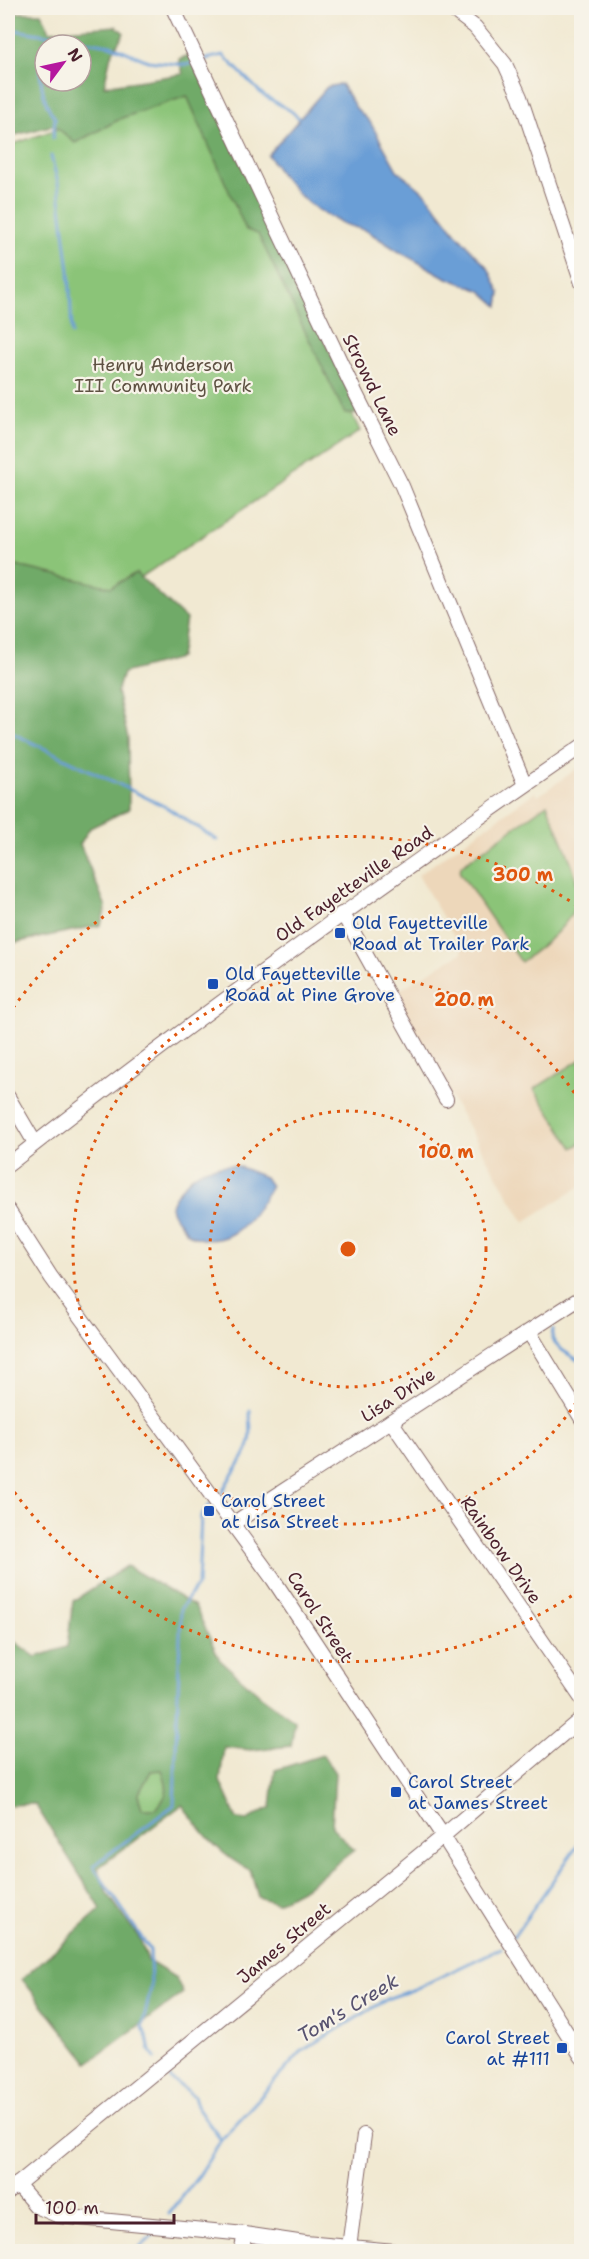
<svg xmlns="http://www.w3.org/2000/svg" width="589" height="2259" viewBox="0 0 589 2259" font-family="'Shantell Sans',sans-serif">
  <rect width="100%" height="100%" fill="#f7f3e8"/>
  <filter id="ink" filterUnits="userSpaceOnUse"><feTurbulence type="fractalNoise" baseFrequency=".0167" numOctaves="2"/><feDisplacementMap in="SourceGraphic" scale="12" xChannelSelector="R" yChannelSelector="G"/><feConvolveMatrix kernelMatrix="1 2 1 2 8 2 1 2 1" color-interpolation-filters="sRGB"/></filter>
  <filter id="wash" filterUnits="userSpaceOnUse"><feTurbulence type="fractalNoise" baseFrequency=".008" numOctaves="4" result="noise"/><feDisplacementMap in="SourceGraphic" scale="24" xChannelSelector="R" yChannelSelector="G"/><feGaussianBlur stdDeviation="1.35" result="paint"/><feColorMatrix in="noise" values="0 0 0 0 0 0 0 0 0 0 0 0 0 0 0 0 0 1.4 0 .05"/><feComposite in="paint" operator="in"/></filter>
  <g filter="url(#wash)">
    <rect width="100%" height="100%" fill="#f1e9d2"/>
    <polygon fill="#edd7ba" points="581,766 581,1186 524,1222 391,995 463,952 418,875 535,792 538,796"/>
    <g fill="#8bc478" stroke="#6a7252" stroke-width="1.5">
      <polygon points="195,81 360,431 8,666 8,146"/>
      <path d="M 547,804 C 556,827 577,869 578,892 C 578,920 542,947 521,962 L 460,873 L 461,866 Z"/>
      <polygon points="581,1059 581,1143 573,1148 534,1089"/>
      <path d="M 162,1770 C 169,1789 169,1795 156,1809 L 142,1809 L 138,1795 L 151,1771 Z"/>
    </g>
    <g fill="#70aa68" stroke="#5d644a" stroke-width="1.5" fill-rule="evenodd">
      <path d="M 8,13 L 41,13 L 50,31 L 116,26 L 124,33 L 111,55 L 104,86 L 183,74 L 179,59 L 190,55 L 359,414 L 345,414 L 258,234 L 246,230 L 187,96 L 122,118 L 75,143 L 54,125 L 8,137 ZM 45,45 L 81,45 L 81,81 L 45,81 Z"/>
      <polygon points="8,562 12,565 111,587 136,573 186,619 180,658 123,673 117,692 128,738 129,809 90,828 80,844 106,907 101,925 8,944"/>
      <path d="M 127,1566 L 195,1606 L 220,1660 L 261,1696 L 295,1721 L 291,1746 L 251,1750 L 224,1747 L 220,1781 L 237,1819 L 247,1820 L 271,1807 L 275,1770 L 323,1755 L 335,1773 L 332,1827 L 354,1850 L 307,1887 L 277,1903 L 258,1897 L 250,1870 C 217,1854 203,1832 182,1805 L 98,1868 L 107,1893 L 140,1939 L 148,1961 L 176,1978 L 183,1993 L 88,2063 L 22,1979 L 101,1909 L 35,1804 L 8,1805 L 8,1640 L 12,1640 L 36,1657 L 67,1647 L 73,1601 ZM 162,1770 C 169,1788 169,1795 156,1809 L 142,1809 L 138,1795 L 151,1771 Z"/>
    </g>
    <g fill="#6b9ed6" stroke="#5a5e80" stroke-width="1.5">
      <polygon points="341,84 356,108 370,122 397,170 426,194 455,232 488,268 500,293 498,306 481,291 445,277 398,251 367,231 344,224 318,210 298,194 280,173 268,155 327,87"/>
      <path d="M 235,1165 L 265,1177 L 271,1186 C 258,1211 236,1245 202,1239 C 194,1237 188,1235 183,1227 C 179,1222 172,1214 171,1207 C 171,1201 176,1196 179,1191 C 197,1168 206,1166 235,1165 Z"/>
    </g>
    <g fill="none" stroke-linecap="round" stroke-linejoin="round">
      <g stroke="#6b9ed6" stroke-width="3">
        <polyline points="8,29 110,45 148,61 186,65 193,63"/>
        <polyline points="48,45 52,36"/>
        <path d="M 45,51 C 36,70 42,102 55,118 L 53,138"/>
        <polyline points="202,60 223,55 263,95 291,111 300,119"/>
        <polyline points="51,156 58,183 69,271 72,334"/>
        <polyline points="8,731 166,807 217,840"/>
        <polyline points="553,1330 552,1339 562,1350 582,1363"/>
        <path d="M 222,1493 C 229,1475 246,1460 250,1441 C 252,1432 250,1420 250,1411"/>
        <polyline points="514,1936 582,1839"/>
        <polyline points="155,2058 150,2051 147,2037 142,2027 151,1988 150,1950 93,1866 174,1805 181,1608 198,1584 201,1516 210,1504"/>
        <polyline points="166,2070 171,2079 194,2096 198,2109 221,2140"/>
        <polyline points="169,2214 200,2174 221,2140 302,2051 389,1998 415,1989 501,1948"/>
        <polyline points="135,2252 153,2236"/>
      </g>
    </g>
  </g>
  <g filter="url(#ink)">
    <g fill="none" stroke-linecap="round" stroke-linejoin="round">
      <defs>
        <g id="minor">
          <polyline points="173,8 349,380 402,486 525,785"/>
          <polyline points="450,8 475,27 505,64 520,97 582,283"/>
          <polyline points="341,914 347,921 446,1099"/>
          <polyline points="8,1097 35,1143"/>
          <path d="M 8,1165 C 194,1018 387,881 582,746"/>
          <polyline points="8,1210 51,1277 273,1579 443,1836 582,2057"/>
          <polyline points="529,1332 582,1419"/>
          <polyline points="391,1421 582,1699"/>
          <polyline points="234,1523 582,1297"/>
          <polyline points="17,2184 36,2206 59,2216 245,2234 305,2243 406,2252"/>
          <polyline points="8,2192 443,1836 582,1718"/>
          <polyline points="349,2247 364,2135"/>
          <polyline points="241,2252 245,2234"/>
        </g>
      </defs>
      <use href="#minor" stroke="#846665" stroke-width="16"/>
      <use href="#minor" stroke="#fff" stroke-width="14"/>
    </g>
  </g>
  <g fill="none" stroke="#e0560e" stroke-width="3" stroke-dasharray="3 6">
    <circle cx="348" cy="1249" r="138"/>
    <path d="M581 1395A275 275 0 1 1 581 1103"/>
    <path d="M579 1591A413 413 0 0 1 8 1483M8 1015A413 413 0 0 1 579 907"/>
  </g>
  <g fill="#1a4fb4" stroke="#f7f3e8" stroke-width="2">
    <rect x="334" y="927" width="12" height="12" rx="3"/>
    <rect x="207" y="978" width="12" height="12" rx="3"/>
    <rect x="203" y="1505" width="12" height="12" rx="3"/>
    <rect x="390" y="1786" width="12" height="12" rx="3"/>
    <rect x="556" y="2042" width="12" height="12" rx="3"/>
  </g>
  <g text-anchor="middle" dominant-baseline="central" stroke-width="4.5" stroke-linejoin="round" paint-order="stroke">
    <g font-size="18" fill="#5e5142" stroke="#f7f3e8">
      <text x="163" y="365">Henry Anderson<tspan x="163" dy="21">III Community Park</tspan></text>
    </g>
    <g font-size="18" fill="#4a1f2b" stroke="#f7f3e8">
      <text transform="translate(372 385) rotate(64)">Strowd Lane</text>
      <text transform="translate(354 884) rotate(-35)">Old Fayetteville Road</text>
      <text transform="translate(398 1395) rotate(-33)">Lisa Drive</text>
      <text transform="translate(501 1550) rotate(55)">Rainbow Drive</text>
      <text transform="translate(320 1617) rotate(57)">Carol Street</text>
      <text transform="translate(284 1943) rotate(-40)">James Street</text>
    </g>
    <g font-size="18" fill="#164399" stroke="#f7f3e8" text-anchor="start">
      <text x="352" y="923">Old Fayetteville<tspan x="352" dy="21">Road at Trailer Park</tspan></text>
      <text x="225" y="974">Old Fayetteville<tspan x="225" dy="21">Road at Pine Grove</tspan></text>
      <text x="221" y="1501">Carol Street<tspan x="221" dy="21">at Lisa Street</tspan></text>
      <text x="408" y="1782">Carol Street<tspan x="408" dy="21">at James Street</tspan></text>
      <text x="550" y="2038" text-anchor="end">Carol Street<tspan x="550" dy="21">at #111</tspan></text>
    </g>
    <g font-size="20" font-style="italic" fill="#57526f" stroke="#f7f3e8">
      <text transform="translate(348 2008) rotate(-31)">Tom's Creek</text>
    </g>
  </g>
  <circle cx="348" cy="1249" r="9" fill="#e0560e" stroke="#f7f3e8" stroke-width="3"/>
  <g font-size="18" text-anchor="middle" font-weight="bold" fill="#e0560e" stroke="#f7f3e8" stroke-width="4.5" stroke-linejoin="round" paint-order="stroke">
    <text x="523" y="881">300 m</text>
    <text x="464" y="1006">200 m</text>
    <text x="446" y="1158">100 m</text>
  </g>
  <rect width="589" height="2259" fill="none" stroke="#f7f3e8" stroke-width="30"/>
  <g transform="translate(63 63) rotate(57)"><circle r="28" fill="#f7f3e8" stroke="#b29e9c" stroke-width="1.5"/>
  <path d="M0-4.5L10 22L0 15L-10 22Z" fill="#b5179e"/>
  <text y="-9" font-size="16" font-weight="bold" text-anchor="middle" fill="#4a1f2b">N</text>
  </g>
  <path d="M36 2214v9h138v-9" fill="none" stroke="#4a1f2b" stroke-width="3"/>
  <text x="45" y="2214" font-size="18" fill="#4a1f2b" stroke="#f7f3e8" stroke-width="4.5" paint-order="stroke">100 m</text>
</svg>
